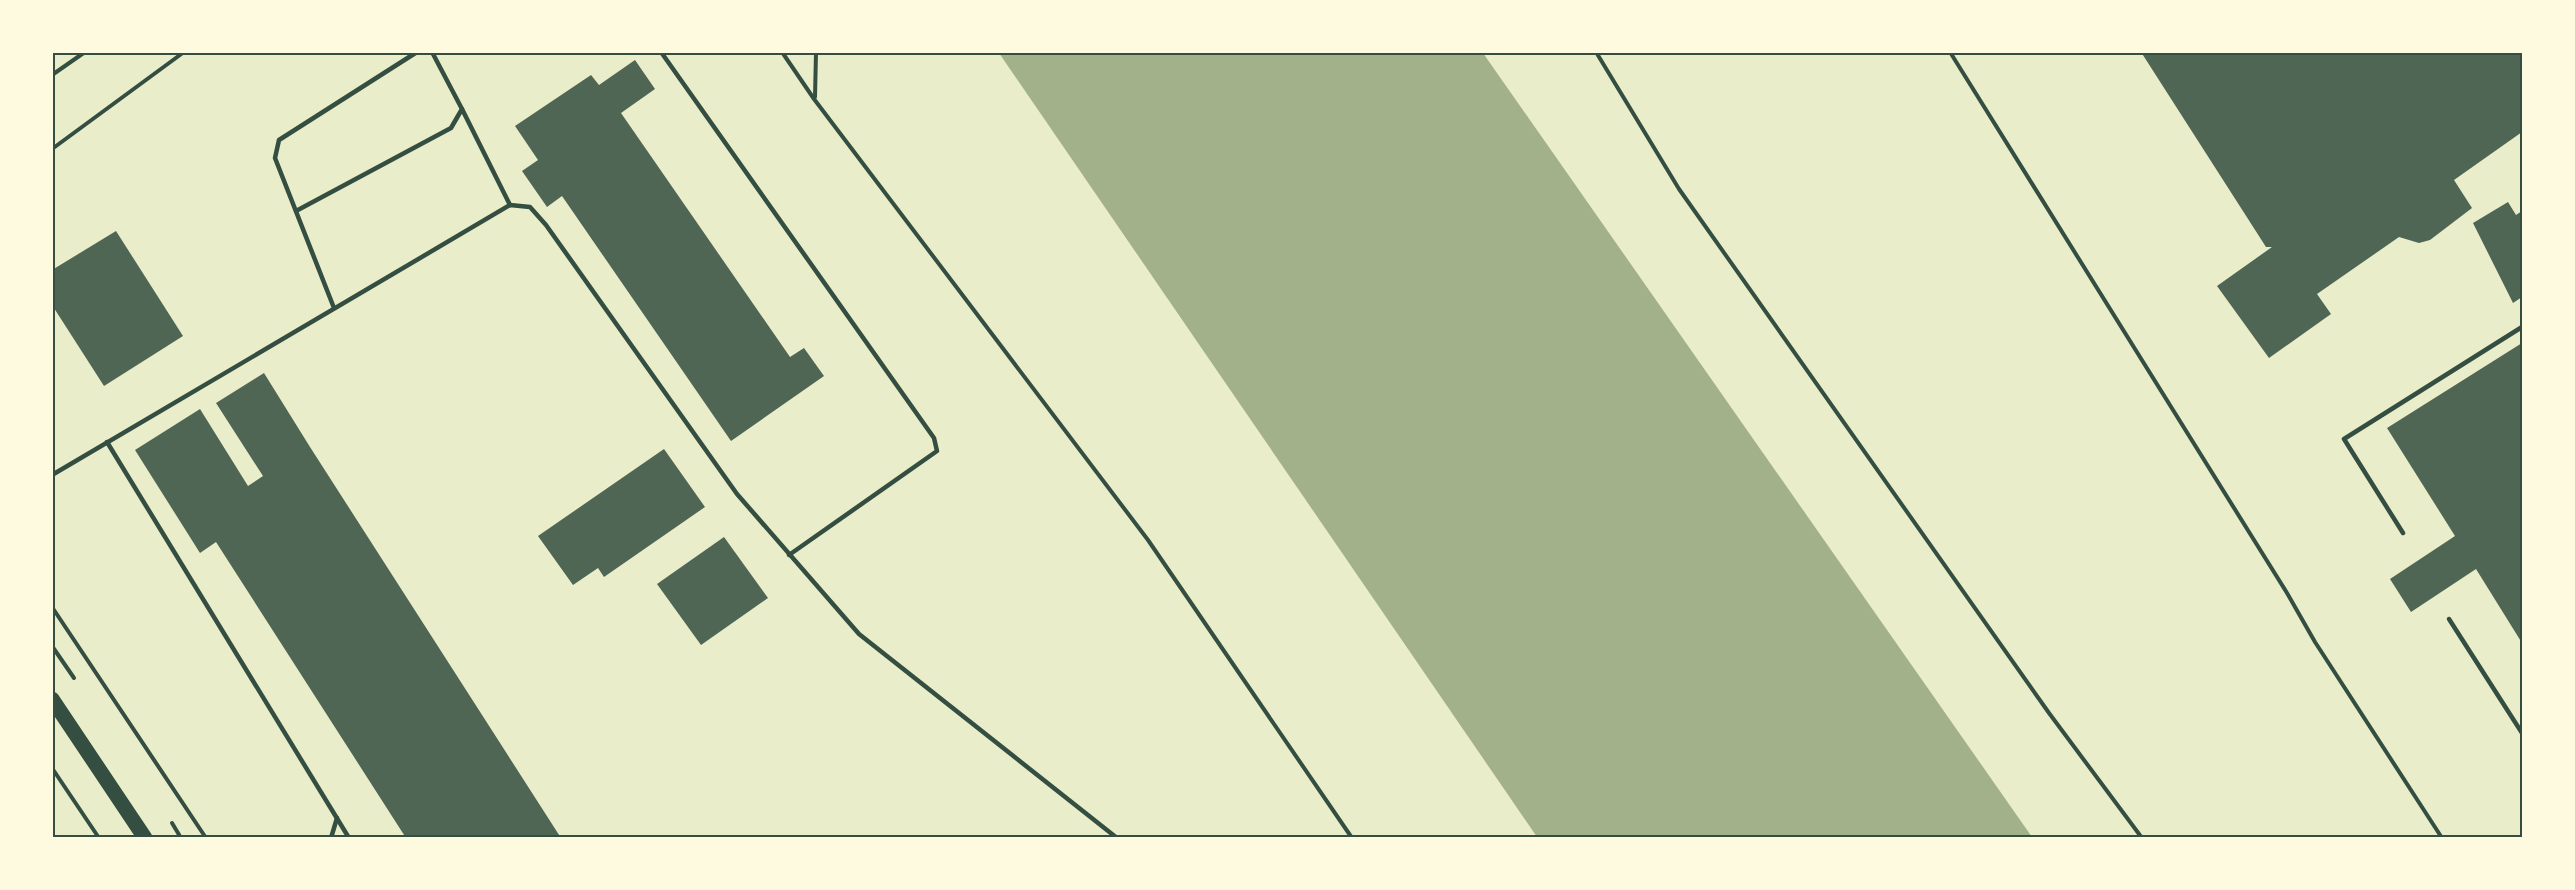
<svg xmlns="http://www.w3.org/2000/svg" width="2575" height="890" viewBox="0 0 2575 890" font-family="Manrope,sans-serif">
  <rect width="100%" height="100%" fill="#e9edc9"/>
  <polygon fill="#a3b18a" points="999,53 1483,53 2032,837 1537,837"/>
  <g fill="#4f6655">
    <polygon points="2141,52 2522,52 2522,132 2454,180 2472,208 2430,240 2419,243 2399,237 2317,294 2331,314 2269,358 2217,286 2272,247 2266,247"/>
    <polygon points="635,60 655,89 621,113 790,357 804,348 824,376 731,441 562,196 547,207 522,171 538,160 515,126 591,75 599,85"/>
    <polygon points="2508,202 2516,215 2522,211 2522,297 2513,303 2473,223"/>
    <polygon points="116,231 183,336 104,386 52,305 52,270"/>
    <polygon points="2522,343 2522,643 2476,569 2411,612 2390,579 2455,536 2387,428"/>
    <polygon points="264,373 310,447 561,838 406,838 216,542 200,553 135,450 200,409 248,486 263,476 216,403"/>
    <polygon points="664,449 705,507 604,577 598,568 573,585 538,536"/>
    <polygon points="724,537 768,598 701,645 657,584"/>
  </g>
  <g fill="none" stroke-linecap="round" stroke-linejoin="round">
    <g stroke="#344e41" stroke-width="4">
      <polyline points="782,52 814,99 1148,540 1352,838"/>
      <polyline points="1596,52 1679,189 2049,713 2142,838"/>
      <polyline points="1950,52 2287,593 2315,642 2442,838"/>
      <polyline points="52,75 85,52"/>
      <polyline points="815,97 816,52"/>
      <polyline points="52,149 184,52"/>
      <polyline points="52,607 206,838"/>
      <polyline points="52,646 74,678"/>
      <polyline points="52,768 99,838"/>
      <polyline points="172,823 181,838"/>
    </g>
    <g stroke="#344e41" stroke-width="4.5">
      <polyline points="661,52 934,438 937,451 789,555"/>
      <polyline points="462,109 510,205"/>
      <polyline points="296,211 451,128 462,109 432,52"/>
      <polyline points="334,308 275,158 279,140 417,52"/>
      <polyline points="107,442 349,838"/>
      <polyline points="52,475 510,205 530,207 546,225 737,494 859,634 1117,838"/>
      <polyline points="2403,533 2344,439 2522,327"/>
      <polyline points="2449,619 2522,733"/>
      <polyline points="331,838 337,818"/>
    </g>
    <polyline stroke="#344e41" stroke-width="15" points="52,699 145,838"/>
  </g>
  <rect width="2575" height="890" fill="none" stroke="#fefae0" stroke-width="108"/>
  <rect x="54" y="54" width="2467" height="782" fill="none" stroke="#344e41" stroke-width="2"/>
</svg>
